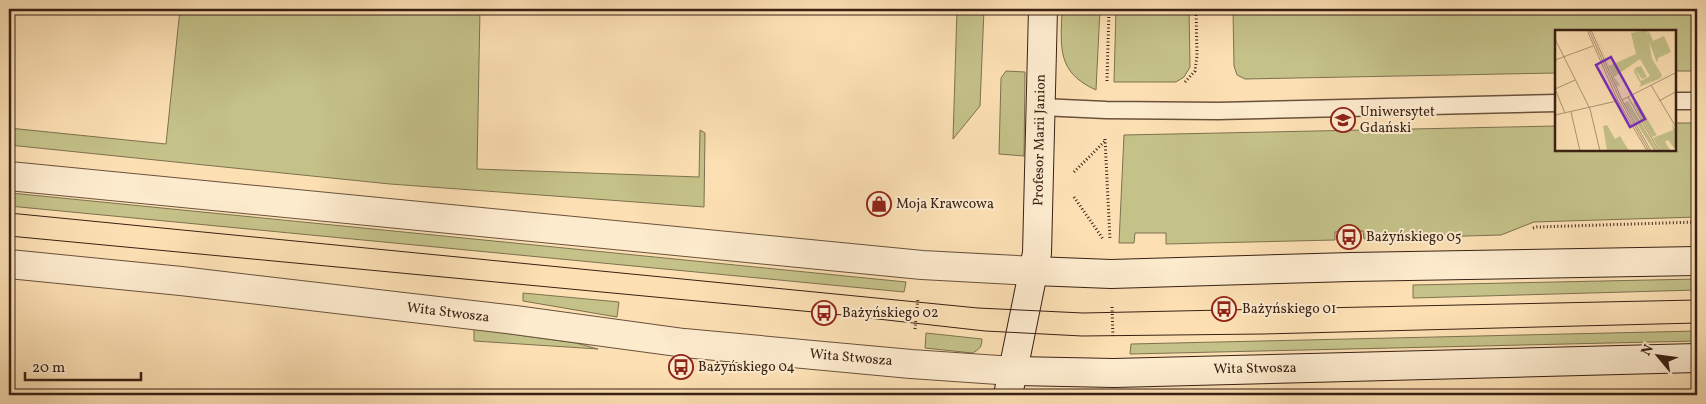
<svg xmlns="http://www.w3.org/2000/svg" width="1706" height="404" viewBox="0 0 1706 404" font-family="Vollkorn,serif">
  <rect width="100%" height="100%" fill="#fce0b4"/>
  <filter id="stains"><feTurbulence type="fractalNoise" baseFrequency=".004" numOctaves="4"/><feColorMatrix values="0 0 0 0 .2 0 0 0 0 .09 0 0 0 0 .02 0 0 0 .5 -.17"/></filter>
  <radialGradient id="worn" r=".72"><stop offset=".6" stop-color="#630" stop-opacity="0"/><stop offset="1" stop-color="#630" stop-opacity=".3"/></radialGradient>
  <g fill="#c4c189" stroke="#7e714e">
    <polygon points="180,9 480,9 477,169 699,177 700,130 705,133 704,207 390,184 9,145 9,128 166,144"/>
    <polygon points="957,9 984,9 980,106 953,139"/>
    <path d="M 1062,9 L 1100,9 L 1096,90 C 1056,72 1061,47 1062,9 Z"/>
    <polygon points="1116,9 1189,9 1190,67 1184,77 1176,82 1114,82"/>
    <polygon points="1233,9 1697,9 1697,71 1675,71 1675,31 1556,31 1556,73 1245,79 1237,75 1234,66"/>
    <polygon points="1006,71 1025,72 1024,156 999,154 1001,78"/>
    <polygon points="1675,123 1697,123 1697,217 1534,222 1501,235 1364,239 1363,231 1335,232 1335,240 1166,244 1166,233 1135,233 1134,243 1119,243 1124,135 1556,126 1556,150 1675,150"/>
    <polygon points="9,193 21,194 906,282 904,292 9,206"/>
    <polygon points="1697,279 1697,290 1413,298 1413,285"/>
    <polygon points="523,293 619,302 617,317 523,301"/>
    <polygon points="474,329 576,343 598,349 474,341"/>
    <polygon points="1697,331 1697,341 1130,354 1131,344"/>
    <path d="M 926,333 L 982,339 C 982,347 979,350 972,353 L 925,348 Z"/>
  </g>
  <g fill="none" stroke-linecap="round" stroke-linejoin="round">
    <defs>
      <g id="lane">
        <polyline points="1675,101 1697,101"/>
        <polyline points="1041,107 1106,110 1218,111 1556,103"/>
      </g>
      <g id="street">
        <polyline points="9,176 922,265 1034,271"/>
        <polyline points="9,264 181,281 515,320 684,343 911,364 1013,371"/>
      </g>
      <g id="secondary">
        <polyline points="1034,271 1111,274 1351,267 1697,261"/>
        <polyline points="1013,371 1114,373 1697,358"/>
        <polyline points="1008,395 1037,253 1043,9"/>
      </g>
    </defs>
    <use href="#lane" stroke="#6a513c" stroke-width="19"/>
    <use href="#street" stroke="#6a513c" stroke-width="30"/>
    <use href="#secondary" stroke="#392114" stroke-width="30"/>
    <g stroke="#392114" stroke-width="3" stroke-dasharray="1 2.5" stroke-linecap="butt">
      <polyline points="1107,81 1109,9"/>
      <polyline points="1185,82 1195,71 1197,56 1196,9"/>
      <polyline points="1105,139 1110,240"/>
      <polyline points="1074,172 1105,141"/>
      <polyline points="1074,197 1103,239"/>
      <polyline points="1533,228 1537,227 1697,222"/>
      <polyline points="1112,307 1113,338"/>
      <polyline points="915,329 918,298"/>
    </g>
    <use href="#lane" stroke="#fdebce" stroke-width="16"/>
    <use href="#street" stroke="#fdebce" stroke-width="28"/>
    <use href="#secondary" stroke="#fdebce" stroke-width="28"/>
    <g stroke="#392114" stroke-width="1">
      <polyline points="9,213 978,308 1083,313 1697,300"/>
      <polyline points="9,236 824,313 985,331 1082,336 1263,334 1697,323"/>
    </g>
  </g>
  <defs>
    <symbol id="university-ring" viewBox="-11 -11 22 22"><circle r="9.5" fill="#fdebce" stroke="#8f2418" stroke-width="1.5"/><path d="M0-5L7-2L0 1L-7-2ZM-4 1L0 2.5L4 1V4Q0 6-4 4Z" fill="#8f2418"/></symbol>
    <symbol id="shop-ring" viewBox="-11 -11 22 22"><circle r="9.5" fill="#fdebce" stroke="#8f2418" stroke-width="1.5"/><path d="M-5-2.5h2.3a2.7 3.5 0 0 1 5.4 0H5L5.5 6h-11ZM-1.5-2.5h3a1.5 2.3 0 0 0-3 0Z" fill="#8f2418"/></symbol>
    <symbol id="bus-ring" viewBox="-11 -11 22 22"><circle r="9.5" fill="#fdebce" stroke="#8f2418" stroke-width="1.5"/><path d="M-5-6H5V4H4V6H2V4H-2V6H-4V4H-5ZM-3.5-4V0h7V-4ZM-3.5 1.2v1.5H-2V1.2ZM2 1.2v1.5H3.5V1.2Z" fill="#8f2418"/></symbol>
  </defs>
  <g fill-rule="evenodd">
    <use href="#university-ring" x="1329" y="106" width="28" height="28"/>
    <use href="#shop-ring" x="865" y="190" width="28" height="28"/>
    <use href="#bus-ring" x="1335" y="223" width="28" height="28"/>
    <use href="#bus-ring" x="1210" y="295" width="28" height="28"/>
    <use href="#bus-ring" x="810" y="299" width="28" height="28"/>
    <use href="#bus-ring" x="667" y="353" width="28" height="28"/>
  </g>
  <g text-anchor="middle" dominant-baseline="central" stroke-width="4" stroke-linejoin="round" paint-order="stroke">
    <g font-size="14" fill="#392114" stroke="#fdebce" text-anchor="start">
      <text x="1360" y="112">Uniwersytet<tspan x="1360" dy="16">Gdański</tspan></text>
      <text x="896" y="204">Moja Krawcowa</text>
      <text x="1366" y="237">Bażyńskiego 05</text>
      <text x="1242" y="309">Bażyńskiego 01</text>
      <text x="842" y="313">Bażyńskiego 02</text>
      <text x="698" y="367">Bażyńskiego 04</text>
    </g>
    <g font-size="14" fill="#392114" stroke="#fdebce">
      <text transform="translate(1040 140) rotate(-89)">Profesor Marii Janion</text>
      <text transform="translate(448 313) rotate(7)">Wita Stwosza</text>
      <text transform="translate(851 358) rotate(5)">Wita Stwosza</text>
      <text transform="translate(1255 369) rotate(-1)">Wita Stwosza</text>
    </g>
  </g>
  <g transform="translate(1555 30)">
    <rect width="121" height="121" fill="#fce0b4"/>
    <path d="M 38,0 L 54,36 L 81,24 L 76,3 L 92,0 L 97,29 L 107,45 L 105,48 L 114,45 L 84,57 L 86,54 L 79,42 L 80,38 L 86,36 L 92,47 L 87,49 L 80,39 L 86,51 L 95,46 L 85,29 L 59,47 L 65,55 L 62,57 ZM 94,1 L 98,11 L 109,6 L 116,22 L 103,28 L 102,33 L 92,6 ZM 73,71 L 103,121 L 99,121 L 76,84 L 69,73 ZM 82,71 L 101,104 L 102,105 L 97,107 L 78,73 ZM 117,94 L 121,101 L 121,117 L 119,118 L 113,110 L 110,112 L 116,121 L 105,121 L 98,108 L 118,100 ZM 52,95 L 60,109 L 65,106 L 74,121 L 52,121 L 48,96 Z" fill="#c4c189"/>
    <path fill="none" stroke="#ae9474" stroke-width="1" d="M 32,0 L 63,71 L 92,121M 34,0 L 65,70 L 94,121M 36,0 L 67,70 L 96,121M 0,9 L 35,79 L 45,121M 0,30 L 38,16M 96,55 L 122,99M 73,67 L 104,121M 67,70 L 122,42M 104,71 L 122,61M 16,82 L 25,121M 10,83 L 0,59 L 20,50M 0,85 L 62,71"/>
    <path fill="#7b2cbf" fill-opacity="0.15" stroke="#7b2cbf" stroke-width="2.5" d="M 56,27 L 90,89 L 75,97 L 41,35 Z"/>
    <rect width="121" height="121" fill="none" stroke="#392114" stroke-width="2.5"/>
  </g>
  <rect width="1706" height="404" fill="none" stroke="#fce0b4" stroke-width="30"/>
  <rect x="10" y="10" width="1686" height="384" fill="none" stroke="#392114" stroke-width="2.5"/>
  <rect x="15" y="15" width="1676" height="374" fill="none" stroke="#392114"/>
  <g transform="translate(1658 356) rotate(299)" stroke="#fdebce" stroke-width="4" paint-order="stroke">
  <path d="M0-4L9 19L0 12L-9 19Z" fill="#392114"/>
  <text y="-8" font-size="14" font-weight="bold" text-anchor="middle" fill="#392114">N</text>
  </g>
  <path d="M25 372v8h116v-8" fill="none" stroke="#392114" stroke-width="2.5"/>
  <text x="32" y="372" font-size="15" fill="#392114" stroke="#fdebce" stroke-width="4" paint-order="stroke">20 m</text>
  <rect width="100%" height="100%" filter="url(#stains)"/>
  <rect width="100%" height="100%" fill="url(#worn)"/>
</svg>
